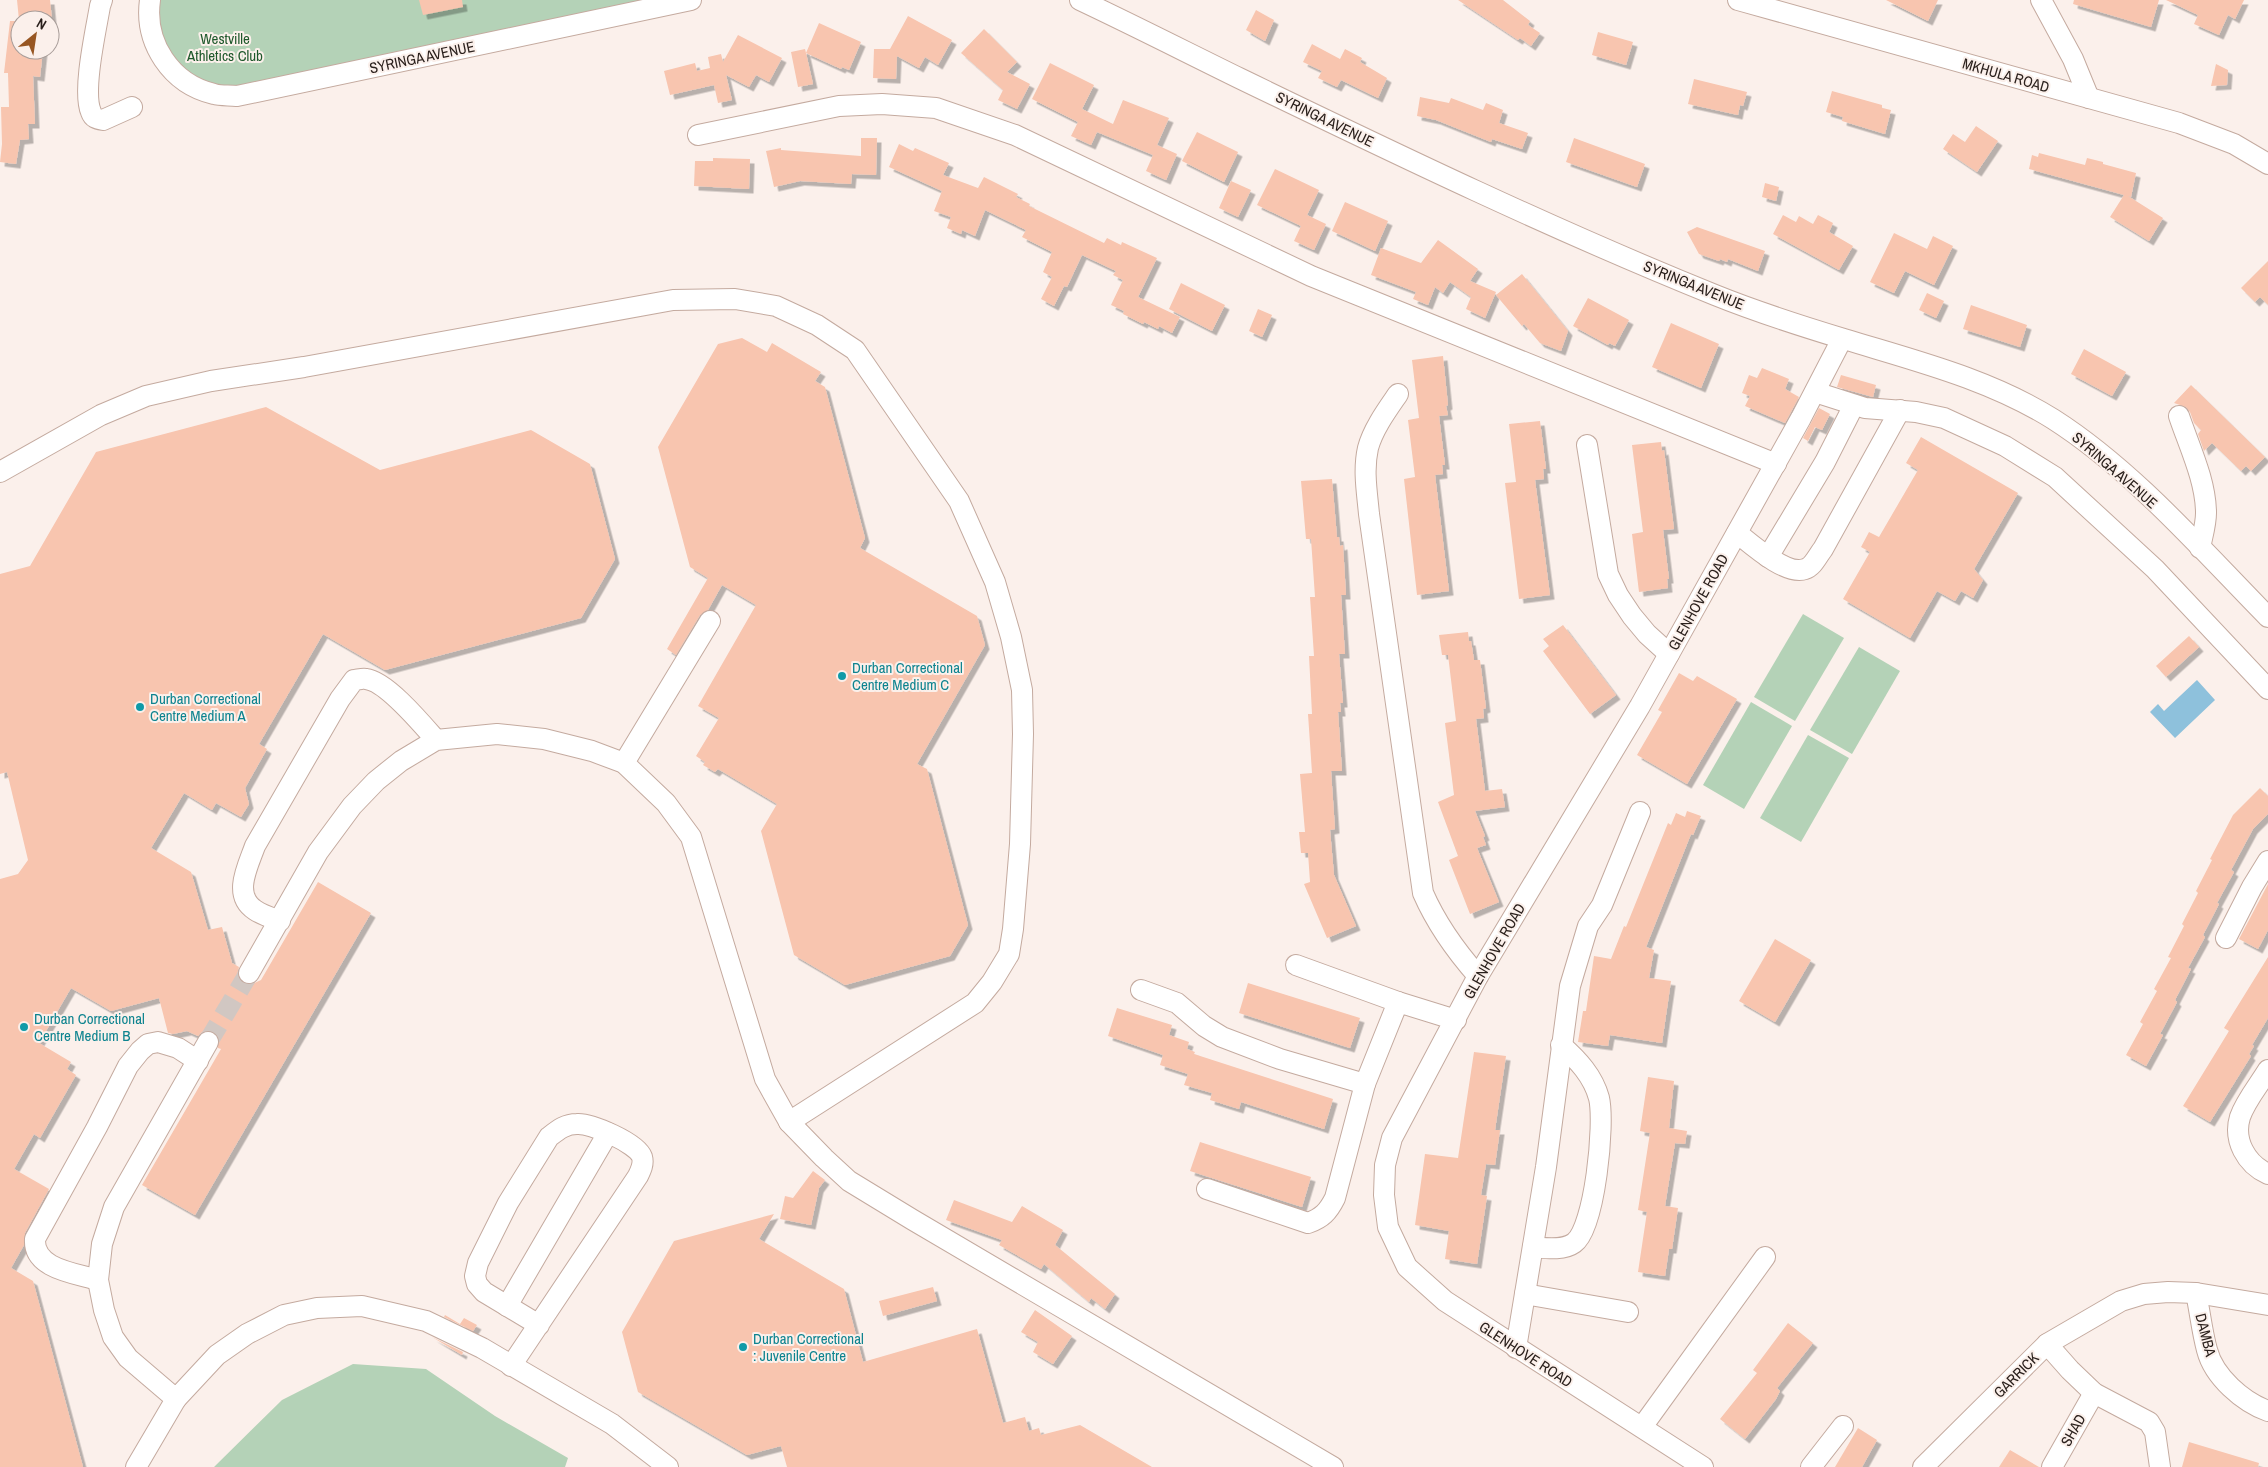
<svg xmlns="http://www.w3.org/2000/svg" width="2268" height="1467" viewBox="0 0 2268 1467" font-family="'Archivo Narrow',sans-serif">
  <defs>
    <filter id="shadow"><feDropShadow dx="4.5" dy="4.5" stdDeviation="0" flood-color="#0004"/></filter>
  </defs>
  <rect width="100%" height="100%" fill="#fbf0eb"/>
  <g fill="#b4d2b7">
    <polygon points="151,0 662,0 216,93 164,59"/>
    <polygon points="1803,614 1844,638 1795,721 1754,697"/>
    <polygon points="1859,647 1900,671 1852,754 1810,730"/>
    <polygon points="1751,702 1792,726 1744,809 1703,785"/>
    <polygon points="1808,735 1849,758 1801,842 1760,818"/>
    <polygon points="353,1364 426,1369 495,1416 568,1458 565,1467 214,1467 282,1400"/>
  </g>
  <polygon fill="#8ec1dc" points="2197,680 2215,700 2175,738 2150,712 2158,704 2164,711"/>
  <g fill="#f8c5af" filter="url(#shadow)">
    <polygon points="17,0 50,0 52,20 19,20"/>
    <polygon points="419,0 462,0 463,7 423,15"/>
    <polygon points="1458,0 1503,0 1530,21 1528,25 1540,33 1531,46 1520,38 1518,40"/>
    <polygon points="1886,0 1938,0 1928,21"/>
    <polygon points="2074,0 2159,0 2151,27 2073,4"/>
    <polygon points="2166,0 2244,0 2235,19 2228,15 2219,35 2194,24 2198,15"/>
    <polygon points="1256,10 1274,20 1265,41 1246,30"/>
    <polygon points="908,16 952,40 938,65 925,57 919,68 897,56 896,79 873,78 874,49 890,49"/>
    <polygon points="10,21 20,21 20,50 43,50 40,77 33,76 35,124 28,124 29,139 20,140 16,164 0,162 2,144 1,107 9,107 8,73 4,73"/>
    <polygon points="819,23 861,42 849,70 842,67 841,69 806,53 813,84 798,87 791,52 805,49 806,53"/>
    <polygon points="984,29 1017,62 1007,72 1030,84 1017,109 998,100 1003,90 961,53"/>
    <polygon points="1598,32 1633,42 1626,65 1592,55"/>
    <polygon points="738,35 782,58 769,82 756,75 749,87 726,75 732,100 718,103 714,85 670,95 664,71 695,63 697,71 710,68 708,57 721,54 723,62"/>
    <polygon points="1312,44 1340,59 1345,49 1362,58 1360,62 1387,78 1378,98 1341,80 1337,87 1318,78 1322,71 1303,62"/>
    <polygon points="1050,63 1094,85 1082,109 1113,124 1123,100 1169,118 1157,145 1177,154 1166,180 1146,171 1153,155 1097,132 1091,145 1071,136 1078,122 1032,99"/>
    <polygon points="2216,64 2228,70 2227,85 2211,86"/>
    <polygon points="1694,79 1747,92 1743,106 1740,105 1738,115 1688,104"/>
    <polygon points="1832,91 1882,105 1882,108 1891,110 1885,134 1842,121 1843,117 1826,112"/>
    <polygon points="1420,97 1449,103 1451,98 1483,110 1486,103 1503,110 1499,123 1528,133 1522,149 1492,139 1491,142 1436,120 1417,116"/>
    <polygon points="1976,126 1998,141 1977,172 1943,149 1953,134 1965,142"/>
    <polygon points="1197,132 1238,152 1224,182 1182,161"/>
    <polygon points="861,138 877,138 876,175 852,174 851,184 800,181 774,187 766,151 781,148 781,150 861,156"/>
    <polygon points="1574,138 1645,164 1637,187 1566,162"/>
    <polygon points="899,144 913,151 915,148 949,163 943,175 978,188 984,177 1018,194 1016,197 1030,204 1029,206 1104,243 1107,238 1121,245 1122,242 1157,258 1138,297 1180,317 1172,333 1159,326 1158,329 1144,322 1143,324 1123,314 1124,311 1111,305 1123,280 1113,275 1116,271 1082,255 1067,287 1064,286 1054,306 1041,299 1052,277 1043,272 1052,252 1022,237 1026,230 985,210 975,236 962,230 961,234 947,228 951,217 934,211 942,191 889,167"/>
    <polygon points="2039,153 2085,165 2087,158 2103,162 2103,164 2136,173 2131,197 2128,196 2163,218 2149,241 2110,217 2124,195 2029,169 2032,155 2038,157"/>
    <polygon points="713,158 750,159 749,189 694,186 695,161 713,161"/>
    <polygon points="1275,169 1319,190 1307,215 1326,224 1314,250 1294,241 1301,226 1257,205"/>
    <polygon points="1231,181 1251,190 1238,217 1219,208"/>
    <polygon points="1765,183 1779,187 1776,201 1762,197"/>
    <polygon points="1345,202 1388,221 1375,251 1332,231"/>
    <polygon points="1783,215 1796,222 1799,216 1813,224 1818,215 1833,223 1829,232 1853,246 1839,270 1773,234"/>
    <polygon points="1697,227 1765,251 1758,271 1728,259 1727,262 1720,259 1719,261 1699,254 1687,232"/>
    <polygon points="1894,233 1927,249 1933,236 1953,246 1934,285 1905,271 1894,293 1870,282"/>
    <polygon points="1438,240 1478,269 1470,281 1496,292 1485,318 1466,309 1471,297 1450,282 1443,293 1435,287 1428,305 1413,299 1416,292 1371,275 1381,248 1421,263"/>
    <polygon points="2268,261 2268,305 2260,297 2255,302 2241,288"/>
    <polygon points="1522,274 1568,331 1561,351 1540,343 1524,324 1522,326 1496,295"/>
    <polygon points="1181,283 1225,305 1212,331 1169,309"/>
    <polygon points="1927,293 1944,301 1936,318 1919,310"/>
    <polygon points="1588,298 1629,320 1615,346 1609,343 1608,345 1573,326"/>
    <polygon points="1971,305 2027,325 2020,347 1963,329"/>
    <polygon points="1258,309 1272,315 1262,337 1249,331"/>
    <polygon points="1671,323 1719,344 1701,388 1652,367"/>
    <polygon points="742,338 767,352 772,343 821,372 815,381 825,387 865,538 860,548 977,616 985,645 917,764 927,769 968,925 950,956 845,985 794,955 761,831 777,804 718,769 715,772 703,765 705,762 696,756 719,718 698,706 756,605 722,585 708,610 700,615 676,655 667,649 708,578 690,567 658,447 718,344"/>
    <polygon points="2084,349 2126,372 2112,396 2071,374"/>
    <polygon points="1443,356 1448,405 1446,406 1448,415 1439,416 1445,465 1442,465 1443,474 1435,475 1449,591 1417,595 1404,479 1415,477 1408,420 1419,418 1412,360"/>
    <polygon points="1762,368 1789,379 1785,389 1799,397 1785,423 1745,406 1750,396 1742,393 1749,375 1757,378"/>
    <polygon points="1841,375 1876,385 1873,397 1837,387"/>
    <polygon points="2191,385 2265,457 2251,471 2246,466 2241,471 2212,443 2204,451 2198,434 2201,430 2194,423 2190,412 2186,407 2174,403"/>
    <polygon points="266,407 380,470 531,430 590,464 615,559 581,618 385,670 323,634 259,744 267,749 245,788 249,804 241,817 216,803 212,810 184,793 151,848 191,872 208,930 222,927 232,963 239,967 237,974 243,983 250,985 261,980 318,882 371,913 195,1215 142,1185 221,1049 218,1048 218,1036 208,1030 202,1032 198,1036 187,1031 173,1034 168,1033 159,998 111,1011 71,988 39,1043 71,1062 67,1069 76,1075 40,1138 34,1134 14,1169 49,1189 25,1233 24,1245 11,1268 33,1281 83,1467 0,1467 0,879 18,874 28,860 7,772 0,774 0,574 30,566 96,452"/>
    <polygon points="1819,408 1830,414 1822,430 1815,427 1808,441 1803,438"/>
    <polygon points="1540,421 1546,469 1543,469 1544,479 1535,480 1550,595 1519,599 1505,483 1516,482 1509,424"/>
    <polygon points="1921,437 2018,493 1974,569 1983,580 1973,598 1961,591 1955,601 1937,591 1910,638 1843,599 1870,552 1861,547 1869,532 1879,537 1918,470 1906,463"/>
    <polygon points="1661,442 1662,451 1664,450 1674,529 1663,530 1669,579 1667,579 1668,588 1639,592 1632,534 1643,532 1632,445"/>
    <polygon points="1332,479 1337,537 1339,537 1340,546 1343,545 1346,595 1341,595 1345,654 1339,654 1343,703 1340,703 1341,712 1338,712 1342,771 1331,771 1335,829 1330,830 1334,875 1356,926 1327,938 1304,884 1310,882 1308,853 1301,853 1299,832 1305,832 1300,774 1312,773 1308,714 1312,714 1309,656 1314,656 1310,597 1315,597 1311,539 1306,539 1301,481"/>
    <polygon points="1563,625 1616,695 1590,714 1543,651 1549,646 1543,639"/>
    <polygon points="1468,632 1469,641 1471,641 1474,660 1480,660 1486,708 1483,709 1484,718 1476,719 1485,791 1502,789 1505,807 1475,811 1485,836 1483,837 1486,845 1477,848 1499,902 1470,914 1449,860 1458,856 1438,802 1454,795 1445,723 1456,721 1448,655 1442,655 1439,635"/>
    <polygon points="2189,636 2199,647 2166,677 2156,666"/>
    <polygon points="1679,673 1693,681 1697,676 1737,699 1687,784 1637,755 1662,712 1658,710"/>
    <polygon points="2260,788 2268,796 2268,814 2253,829 2231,870 2234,872 2217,903 2219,904 2203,935 2205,937 2188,968 2191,969 2175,1000 2177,1002 2160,1034 2163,1035 2146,1066 2126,1055 2143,1024 2140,1022 2157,991 2154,989 2171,958 2168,957 2184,926 2182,924 2198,893 2196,891 2212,860 2210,859 2233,815"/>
    <polygon points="1687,811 1701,816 1693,835 1691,834 1646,947 1654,950 1649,978 1671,981 1662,1043 1610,1035 1608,1046 1578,1042 1583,1011 1586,1011 1594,956 1611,959 1624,926 1626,927 1668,823 1671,825 1676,813 1685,817"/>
    <polygon points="2268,884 2268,930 2258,949 2239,939"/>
    <polygon points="1775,939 1811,960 1775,1022 1739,1001"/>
    <polygon points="2268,957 2268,1018 2252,1045 2254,1046 2249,1054 2251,1056 2210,1122 2183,1106 2229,1031 2224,1028"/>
    <polygon points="1248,983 1360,1018 1350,1048 1239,1013"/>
    <polygon points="1117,1008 1172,1025 1169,1035 1189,1042 1187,1049 1195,1052 1194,1054 1333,1099 1324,1129 1241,1102 1239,1109 1210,1100 1212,1093 1184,1085 1188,1074 1160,1065 1163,1055 1108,1036"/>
    <polygon points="1474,1052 1506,1056 1495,1130 1500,1130 1495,1165 1486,1164 1481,1195 1487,1196 1477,1264 1445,1259 1449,1231 1415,1225 1425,1154 1458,1158"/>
    <polygon points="1648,1077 1674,1081 1669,1128 1687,1131 1685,1144 1675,1143 1665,1206 1678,1208 1672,1249 1669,1249 1665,1276 1638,1272 1647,1212 1638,1210 1650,1133 1640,1131"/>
    <polygon points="1200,1142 1311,1177 1302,1207 1190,1171"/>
    <polygon points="813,1171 825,1180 819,1188 811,1225 780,1219 785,1196 793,1198"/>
    <polygon points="954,1200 1012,1222 1022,1206 1063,1230 1055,1245 1115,1294 1105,1309 1091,1298 1089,1302 1044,1264 1041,1269 999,1245 1002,1240 946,1220"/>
    <polygon points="774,1214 759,1239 844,1289 863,1362 977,1329 1003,1423 1025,1417 1029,1431 1039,1428 1041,1435 1080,1425 1152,1467 787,1467 781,1446 747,1455 638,1392 622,1332 674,1241"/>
    <polygon points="933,1287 937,1301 883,1316 879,1301"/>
    <polygon points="1035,1310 1072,1336 1053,1364 1033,1352 1038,1342 1021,1332"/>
    <polygon points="445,1315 460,1324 464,1318 477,1325 473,1331 444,1317"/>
    <polygon points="1788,1323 1813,1343 1777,1388 1780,1391 1776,1399 1745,1439 1720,1419 1757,1373 1753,1370"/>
    <polygon points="432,1337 463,1352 462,1355"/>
    <polygon points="1858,1428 1877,1440 1862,1467 1835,1467"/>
    <polygon points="2189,1442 2259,1463 2258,1467 2182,1467"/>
    <polygon points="2010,1450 2039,1467 1999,1467"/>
  </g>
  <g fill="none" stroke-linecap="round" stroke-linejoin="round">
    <polyline stroke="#d1c7c2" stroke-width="20" stroke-dasharray="20 10" stroke-linecap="butt" points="208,1042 249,973"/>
    <defs>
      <g id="minor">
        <path d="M 102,0 L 100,6 C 96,30 82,91 91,112 C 93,118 97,119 103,120 L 132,107"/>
        <path d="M 150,0 C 144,43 171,84 214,94 C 221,96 229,95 237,96 L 691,0"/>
        <path d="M 1080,0 C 1133,25 1186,52 1239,78 C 1396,154 1554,230 1715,295 C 1757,312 1801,326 1844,339 C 1916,361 1989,379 2053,419 C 2133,470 2202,550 2268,617"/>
        <polyline points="1738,0 2179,123 2234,144 2268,164"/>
        <polyline points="2041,0 2073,59 2089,98"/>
        <polyline points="698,135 839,106 882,104 936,108 1015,135 1311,276 1776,464"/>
        <polyline points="1815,392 1865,408 1916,412 1944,418 2005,446 2055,477 2155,569 2268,689"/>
        <path d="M 1398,394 C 1387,410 1373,429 1368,448 C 1363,470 1367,492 1369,514 L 1423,893 C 1437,925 1455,950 1478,976"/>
        <path d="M 2179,416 C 2189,446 2206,481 2206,513 C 2206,525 2202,537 2200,548"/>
        <polyline points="1587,445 1608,574 1618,595 1632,616 1647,634 1669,654"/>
        <polyline points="0,472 101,415 146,396 211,381 304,367 673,300 735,299 776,306 817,325 855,350 959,501 995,582 1011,637 1022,690 1023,734 1020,844 1013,929 1009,954 992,982 975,1003 789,1122"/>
        <path d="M 1737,533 C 1751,544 1786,576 1805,569 C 1813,567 1818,555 1823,549 L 1900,410"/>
        <polyline points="1768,557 1825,462 1854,405"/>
        <polyline points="624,763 710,621"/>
        <path d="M 280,921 C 272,918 262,915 255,910 C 232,895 248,866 255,846 L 340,699 L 354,680 C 357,680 363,678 366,679 C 386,681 422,724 436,740"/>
        <polyline points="2226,938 2252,887 2268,861"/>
        <polyline points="1296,965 1398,1002"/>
        <polyline points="249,973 318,852 352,806 376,781 401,761 436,740 497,734 544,739 592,751 624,763 666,803 691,837 765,1079 789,1122 824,1158 849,1181 913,1220 1333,1467"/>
        <polyline points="1141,990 1177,1003 1204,1026 1222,1037 1280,1059 1365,1084 1398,1002 1456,1020"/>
        <polyline points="208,1042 114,1207 102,1244 98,1280 104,1310 113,1337 128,1358 176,1399 217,1355 247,1334 284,1315 317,1308 362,1306 426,1321 482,1348 612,1424 668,1467"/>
        <path d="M 2268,1070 C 2259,1085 2246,1100 2240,1117 C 2233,1140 2246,1164 2268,1174"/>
        <path d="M 1207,1189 L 1308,1223 C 1322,1218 1328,1212 1335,1198 L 1365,1084"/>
        <path d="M 1533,1247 C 1545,1248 1563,1251 1574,1243 C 1595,1228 1605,1123 1599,1098 C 1593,1076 1578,1060 1561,1045"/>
        <path d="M 98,1280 C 75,1273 33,1269 35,1239 L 97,1127 L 128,1066 L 140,1051 L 148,1044 L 158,1042 L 178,1048 L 198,1061"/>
        <path d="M 2196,1293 C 2200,1312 2202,1332 2207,1350 C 2214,1377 2243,1402 2268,1411"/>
        <polyline points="1525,1294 1628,1312"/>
        <polyline points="507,1306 608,1133"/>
        <polyline points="2047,1344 2070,1370 2094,1393 2149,1422 2155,1432 2160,1467"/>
        <polyline points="1516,1348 1546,1167 1570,986 1588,926 1602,905 1640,812"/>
        <path d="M 511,1366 L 638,1176 C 641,1170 644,1164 642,1157 C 637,1143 591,1123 577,1124 C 565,1124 558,1130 549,1137 L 508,1203 L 478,1263 L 475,1276 L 477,1284 L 484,1292 L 539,1325"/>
        <polyline points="1642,1427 1765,1257"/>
        <polyline points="136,1467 176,1399"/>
        <polyline points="1703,1467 1445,1301 1407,1267 1388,1227 1384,1195 1385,1165 1392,1138 1478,976 1640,706 1801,418 1842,339"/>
        <polyline points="1811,1467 1843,1426"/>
        <polyline points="1923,1467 2047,1344 2121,1301 2144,1294 2168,1292 2196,1293 2268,1305"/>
        <polyline points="2052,1467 2094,1393"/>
      </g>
    </defs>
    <use href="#minor" stroke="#c4aa9f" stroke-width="22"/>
    <use href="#minor" stroke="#fff" stroke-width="20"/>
  </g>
  <g fill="#0f9aa8" stroke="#fbf0eb" stroke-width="2">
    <circle cx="842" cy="676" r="5"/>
    <circle cx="140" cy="707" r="5"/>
    <circle cx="24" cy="1027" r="5"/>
    <circle cx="743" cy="1347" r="5"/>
  </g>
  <g text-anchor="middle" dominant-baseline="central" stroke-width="4" stroke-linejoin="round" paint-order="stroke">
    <g font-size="15" fill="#1e582b" stroke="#fbf0eb">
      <text x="225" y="38">Westville<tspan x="225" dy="17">Athletics Club</tspan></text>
    </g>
    <g font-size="15" fill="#2b211d" stroke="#fbf0eb">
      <text transform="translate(422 57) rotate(-12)">SYRINGA AVENUE</text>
      <text transform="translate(2006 75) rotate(16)">MKHULA ROAD</text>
      <text transform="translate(1325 119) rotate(26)">SYRINGA AVENUE</text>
      <text transform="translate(1694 285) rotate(22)">SYRINGA AVENUE</text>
      <text transform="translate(2115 470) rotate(41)">SYRINGA AVENUE</text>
      <text transform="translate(1698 602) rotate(-61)">GLENHOVE ROAD</text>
      <text transform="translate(1494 951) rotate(-60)">GLENHOVE ROAD</text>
      <text transform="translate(2206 1335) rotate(76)">DAMBA</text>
      <text transform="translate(1526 1354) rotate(33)">GLENHOVE ROAD</text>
      <text transform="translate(2016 1375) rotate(-45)">GARRICK</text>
      <text transform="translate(2073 1430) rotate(-60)">SHAD</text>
    </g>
    <g font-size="15" fill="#0d838f" stroke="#fbf0eb" text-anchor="start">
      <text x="852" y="667">Durban Correctional<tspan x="852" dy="17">Centre Medium C</tspan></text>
      <text x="150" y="698">Durban Correctional<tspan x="150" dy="17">Centre Medium A</tspan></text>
      <text x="34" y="1018">Durban Correctional<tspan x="34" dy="17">Centre Medium B</tspan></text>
      <text x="753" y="1338">Durban Correctional<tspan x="753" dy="17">: Juvenile Centre</tspan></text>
    </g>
  </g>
  <g transform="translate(35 35) rotate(30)"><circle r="24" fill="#fbf0eb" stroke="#a89d99"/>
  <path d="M0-4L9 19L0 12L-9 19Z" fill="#975622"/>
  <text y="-8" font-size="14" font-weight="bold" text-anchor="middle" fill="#2b211d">N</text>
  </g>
</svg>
